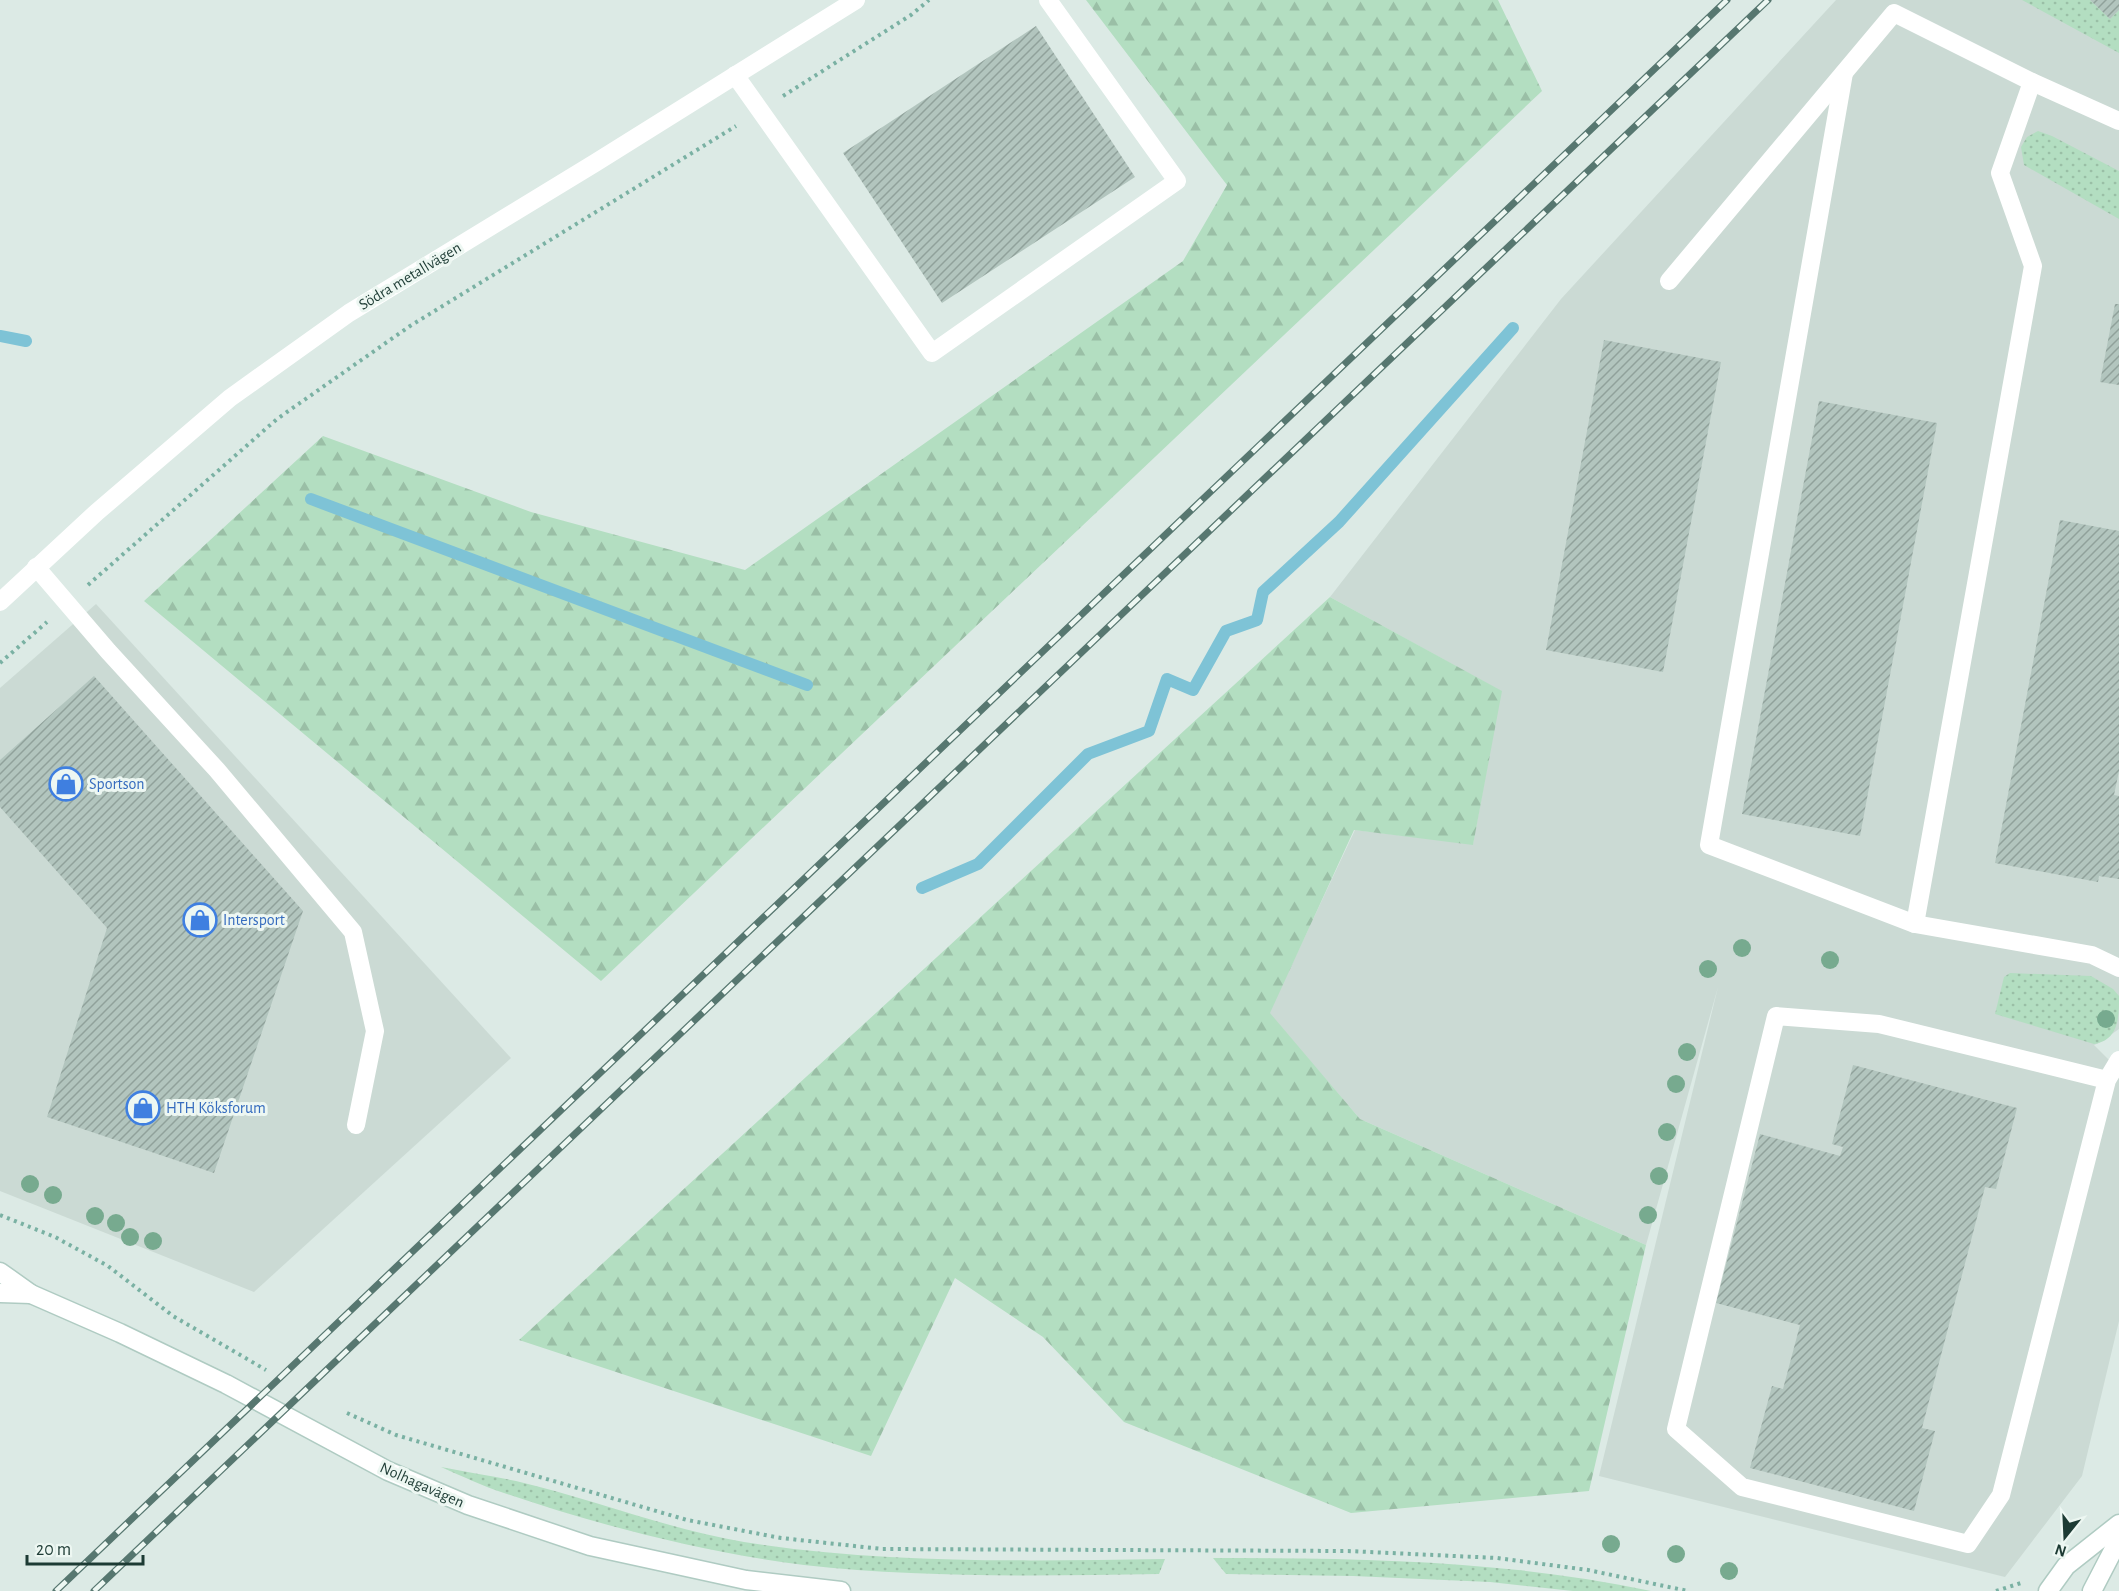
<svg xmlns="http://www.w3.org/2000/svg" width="2119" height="1591" viewBox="0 0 2119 1591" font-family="'Alegreya Sans',sans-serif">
  <defs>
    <pattern id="grass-dots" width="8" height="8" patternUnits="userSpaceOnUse" patternTransform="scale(1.5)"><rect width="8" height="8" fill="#b3dec1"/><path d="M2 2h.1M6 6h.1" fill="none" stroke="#9abfa6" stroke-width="1.8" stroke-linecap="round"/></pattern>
    <pattern id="forest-firs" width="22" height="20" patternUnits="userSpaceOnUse" patternTransform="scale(1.5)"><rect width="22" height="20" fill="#b3dec1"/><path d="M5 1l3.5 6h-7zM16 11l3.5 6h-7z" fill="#9abfa6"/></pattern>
    <pattern id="building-hatch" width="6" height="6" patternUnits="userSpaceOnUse" patternTransform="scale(1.5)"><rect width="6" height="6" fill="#b2c5be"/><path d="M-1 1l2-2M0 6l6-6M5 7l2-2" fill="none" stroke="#90a19b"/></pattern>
  </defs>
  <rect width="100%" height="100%" fill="#dceae5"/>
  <g fill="#cbdad4">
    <polygon points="1836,0 2119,0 2119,1029 2099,1043 2094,1045 2119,1070 2119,1321 2082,1476 2005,1577 1599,1476 1718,987 1646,1245 1360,1119 1269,1013 1355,830 1473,844 1501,691 1330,597 1561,299"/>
    <polygon points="96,604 511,1058 254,1292 0,1191 0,688"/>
  </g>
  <g fill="url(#grass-dots)">
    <polygon points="2022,0 2090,0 2110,19 2119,10 2119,53"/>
    <polygon points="2038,131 2052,136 2119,171 2119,219 2024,165 2021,147 2027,137"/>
    <path d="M 2010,973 L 2091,976 L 2113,989 L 2119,996 C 2119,1017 2119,1040 2094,1044 L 1995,1014 L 2004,977 Z"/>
    <path d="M 441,1467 C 466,1472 492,1476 516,1481 C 593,1499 667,1529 744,1542 C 883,1564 1024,1561 1165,1559 L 1159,1574 C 1041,1576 921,1578 804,1565 C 707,1553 597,1525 504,1493 C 482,1486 462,1476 441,1467 Z"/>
    <path d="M 1213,1558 C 1362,1558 1505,1560 1651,1591 L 1573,1591 L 1490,1582 L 1353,1576 L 1226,1574 Z"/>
  </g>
  <g fill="url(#forest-firs)">
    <polygon points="1086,0 1498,0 1542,91 601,981 144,601 323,436 531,512 745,570 1183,261 1227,185"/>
    <polygon points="1330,597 1502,691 1473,845 1354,830 1270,1013 1360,1119 1646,1245 1589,1491 1351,1513 1124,1422 1043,1337 955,1278 871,1456 519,1340"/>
  </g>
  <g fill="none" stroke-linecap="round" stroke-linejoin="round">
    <g stroke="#7ec3d6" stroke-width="12">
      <polyline points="0,336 26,341"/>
      <polyline points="311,499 807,685"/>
      <polyline points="922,888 978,864 1088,754 1149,731 1167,679 1193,690 1226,631 1257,620 1263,592 1339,522 1513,328"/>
    </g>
  </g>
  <g fill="url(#building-hatch)">
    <polygon points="2090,0 2119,0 2119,10 2110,19"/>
    <polygon points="1036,26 1135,177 942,303 843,153"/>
    <polygon points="2115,304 2119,304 2119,385 2100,382"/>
    <polygon points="1604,340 1721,362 1663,672 1546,650"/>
    <polygon points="1819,401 1937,423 1860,836 1742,814"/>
    <polygon points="2060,520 2119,531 2119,771 2114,795 2119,796 2119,879 2099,876 2098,882 1995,863"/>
    <polygon points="94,676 303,911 214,1173 47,1117 107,928 0,807 0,760"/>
    <polygon points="1853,1065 2017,1108 1996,1189 1985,1187 1922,1428 1935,1431 1914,1511 1750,1468 1772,1386 1783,1389 1800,1325 1716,1303 1760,1134 1840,1156 1843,1147 1832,1144"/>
  </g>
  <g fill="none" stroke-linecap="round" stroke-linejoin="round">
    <defs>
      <g id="secondary">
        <polyline points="0,1272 31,1294 120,1333 226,1384 388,1471 468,1505 590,1546 746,1580 841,1591"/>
        <polyline points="0,1293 31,1294"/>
        <polyline points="2048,1591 2066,1566 2119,1524"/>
        <polyline points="2092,1591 2119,1539"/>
      </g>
    </defs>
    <use href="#secondary" stroke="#afcbc2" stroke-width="21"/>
    <g stroke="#7ab1a3" stroke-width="4" stroke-dasharray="3 4.5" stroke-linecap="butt">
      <polyline points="783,96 911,15 929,0"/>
      <polyline points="88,585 277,419 410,326 736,126"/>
      <polyline points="0,663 47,622"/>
      <polyline points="0,1215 55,1237 108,1266 173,1316 266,1370"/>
      <polyline points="347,1413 396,1435 687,1520 781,1538 882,1549 1348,1551 1497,1558 1588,1570 1688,1591"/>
      <polyline points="1996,1591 2021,1583"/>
    </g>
    <g stroke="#fff" stroke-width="18">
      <polyline points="1844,73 1709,845 1915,924 2092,955 2119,968"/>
      <polyline points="735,75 932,353 1177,181 1048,0"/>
      <polyline points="1669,281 1894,13 2032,82 2119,121"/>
      <polyline points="36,567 108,651 217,770 353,932 375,1031 356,1125"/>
      <polyline points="1915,924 2033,266 2000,173 2032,82"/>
      <polyline points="2107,1080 1879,1024 1776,1016 1676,1429 1742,1487 1968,1544 2001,1495 2107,1080 2119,1060"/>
    </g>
    <polyline stroke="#fff" stroke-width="18" points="0,602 97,512 230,398 349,313 595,163 856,0"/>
    <use href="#secondary" stroke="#fff" stroke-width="18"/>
    <defs>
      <g id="rail">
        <polyline points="56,1591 1727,0"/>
        <polyline points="94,1591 1768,0"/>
      </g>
    </defs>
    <use href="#rail" stroke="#577770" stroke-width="7"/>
    <use href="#rail" stroke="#edf7f2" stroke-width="4.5" stroke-dasharray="14" stroke-linecap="butt"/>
  </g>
  <g fill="#77aa8f">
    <circle cx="1742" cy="948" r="9"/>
    <circle cx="1830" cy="960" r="9"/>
    <circle cx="1708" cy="969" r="9"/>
    <circle cx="2106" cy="1019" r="9"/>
    <circle cx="1687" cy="1052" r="9"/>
    <circle cx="1676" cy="1084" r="9"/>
    <circle cx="1667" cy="1132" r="9"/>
    <circle cx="1659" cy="1176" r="9"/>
    <circle cx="30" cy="1184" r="9"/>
    <circle cx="53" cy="1195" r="9"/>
    <circle cx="1648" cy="1215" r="9"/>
    <circle cx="95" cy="1216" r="9"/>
    <circle cx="116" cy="1223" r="9"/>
    <circle cx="130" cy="1237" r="9"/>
    <circle cx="153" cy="1241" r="9"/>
    <circle cx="1611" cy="1544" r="9"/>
    <circle cx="1676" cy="1554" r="9"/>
    <circle cx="1729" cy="1571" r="9"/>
  </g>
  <defs>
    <symbol id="shop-ring" viewBox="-11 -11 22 22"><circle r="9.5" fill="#edf7f2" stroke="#3f7fe0" stroke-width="1.5"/><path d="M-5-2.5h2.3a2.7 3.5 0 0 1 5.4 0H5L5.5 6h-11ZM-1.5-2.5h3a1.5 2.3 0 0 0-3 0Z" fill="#3f7fe0"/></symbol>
  </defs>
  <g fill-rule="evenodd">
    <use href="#shop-ring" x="47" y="765" width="38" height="38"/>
    <use href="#shop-ring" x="181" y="901" width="38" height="38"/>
    <use href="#shop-ring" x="124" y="1089" width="38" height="38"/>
  </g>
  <g text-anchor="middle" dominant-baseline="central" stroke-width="6" stroke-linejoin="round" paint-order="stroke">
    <g font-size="16" fill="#1d3b34" stroke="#edf7f2">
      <text transform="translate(410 276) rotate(-31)">Södra metallvägen</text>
      <text transform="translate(422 1485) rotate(24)">Nolhagavägen</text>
    </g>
    <g font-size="16" fill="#366cbe" stroke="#edf7f2" text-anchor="start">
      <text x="89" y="784">Sportson</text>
      <text x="223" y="920">Intersport</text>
      <text x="166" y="1108">HTH Köksforum</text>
    </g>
  </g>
  <g transform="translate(2065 1537) rotate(198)" stroke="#edf7f2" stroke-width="4.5" paint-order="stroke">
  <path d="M0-4.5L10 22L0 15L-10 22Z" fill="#1d3b34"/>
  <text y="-9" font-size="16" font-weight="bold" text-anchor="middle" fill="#1d3b34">N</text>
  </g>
  <path d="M27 1555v9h116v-9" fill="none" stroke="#1d3b34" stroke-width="3"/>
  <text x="36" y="1555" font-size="18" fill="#1d3b34" stroke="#edf7f2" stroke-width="4.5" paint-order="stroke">20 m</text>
</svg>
